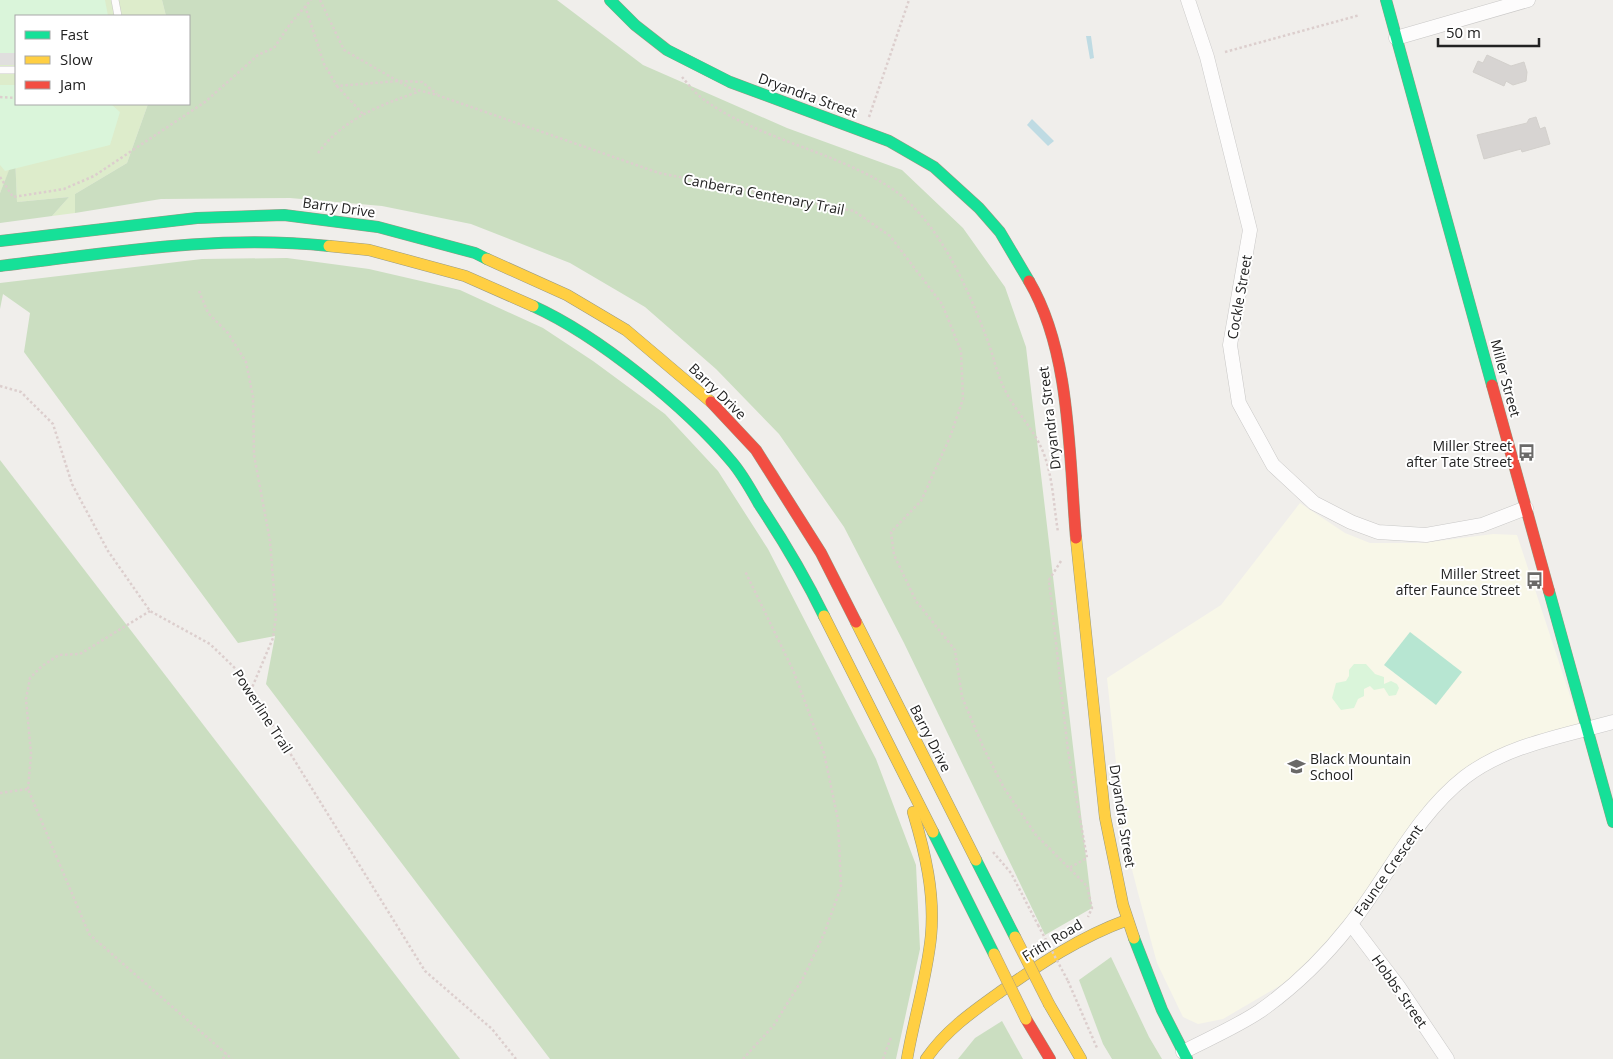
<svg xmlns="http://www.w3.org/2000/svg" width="1613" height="1059" viewBox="0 0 1613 1059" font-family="'Open Sans',sans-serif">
  <rect width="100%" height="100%" fill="#f0eeeb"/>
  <polygon fill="#f8f7e8" points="1300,503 1345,533 1370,543 1423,543 1493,534 1517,535 1580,726 1462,774 1321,951 1293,978 1223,1019 1198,1024 1183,1017 1157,963 1137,889 1124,838 1107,678 1221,605"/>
  <polygon fill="#ddeccb" points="0,0 162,0 166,16 16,16 16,104 148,104 127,163 75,194 75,213 52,216 69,197 17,202 15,157 0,193"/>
  <g fill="#cbdec1">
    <polygon points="162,0 557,0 643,65 787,128 902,170 963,228 1005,287 1026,347 1092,908 1045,935 904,643 844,527 779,434 716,369 645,307 570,263 471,224 382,206 290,198 161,199 75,213 75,194 127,163 148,104 189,104 189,16 166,16"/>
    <polygon points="15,155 17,202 69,197 52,216 0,223 0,193"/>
    <polygon points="287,258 369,269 460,290 543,328 593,361 665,414 718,471 768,549 876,759 916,865 920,949 896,1059 550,1059 266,684 275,636 238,643 24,352 30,313 3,294 0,309 0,283 202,259"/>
    <polygon points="0,460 460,1059 0,1059"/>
    <polygon points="1111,957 1149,1037 1162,1059 1112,1059 1103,1044 1079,980"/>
    <polygon points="1002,1021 1023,1059 958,1059 975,1038"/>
  </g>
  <g fill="#daf5da">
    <polygon points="0,0 105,0 108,16 16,16 16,53 0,53"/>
    <polygon points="0,85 16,85 16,104 111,104 120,112 110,145 5,171 0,165"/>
    <polygon points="1354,664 1366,664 1375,674 1384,677 1384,684 1391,681 1397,684 1399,688 1396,695 1389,696 1384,688 1374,690 1370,686 1364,689 1364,696 1358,699 1354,708 1341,710 1332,698 1336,683 1346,681 1349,676 1349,670"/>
  </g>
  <polygon fill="#b7e6d2" points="1410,632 1462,672 1436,705 1384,665"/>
  <rect fill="#e0dfde" x="0" y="53" width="16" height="12"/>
  <g fill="#bfdbe3">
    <polygon points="1086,36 1091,36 1094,58 1090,59"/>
    <polygon points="1032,119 1054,141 1048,146 1027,125"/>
  </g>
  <g fill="#d7d4d2" stroke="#d3d0cc">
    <polygon points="1487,55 1511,66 1524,62 1527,72 1526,81 1513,85 1506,81 1504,86 1473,72 1478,61 1483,63"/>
    <polygon points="1536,117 1540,129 1545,127 1550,144 1522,152 1521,149 1484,159 1477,135 1527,123 1529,119"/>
  </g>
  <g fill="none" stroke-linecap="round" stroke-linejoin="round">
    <defs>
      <g id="lane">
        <polyline points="115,0 118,16"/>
        <polyline points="0,70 16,70"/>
      </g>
      <g id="street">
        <polyline points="1188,0 1207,57 1250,230 1230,345 1239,403 1273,465 1314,503 1351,522 1378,532 1426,535 1482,525 1526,508"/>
        <polyline points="1396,38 1528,0"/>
        <polyline points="1351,924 1398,986 1447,1059"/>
        <path d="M 1183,1052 C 1208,1039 1236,1027 1260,1011 C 1294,987 1323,959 1349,926 C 1388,877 1415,816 1465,777 C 1507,745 1563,736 1613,722"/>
      </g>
      <g id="fast">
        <polyline points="610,0 635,25 667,50 730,82 889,141 934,167 979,208 1000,232 1029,281"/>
        <polyline points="1386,0 1492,385"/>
        <polyline points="0,241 197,218 284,215 378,227 475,253 487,259"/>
        <path d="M 0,266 C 110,253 217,234 329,246"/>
        <path d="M 533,306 C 599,336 686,407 732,462 C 743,475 751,490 759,504 C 783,540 805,577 824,616"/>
        <polyline points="1549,591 1613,822"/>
        <polyline points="933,832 994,954"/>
        <polyline points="976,860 1015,937"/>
        <polyline points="1134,938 1162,1010 1187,1059"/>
      </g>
      <g id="slow">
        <polyline points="329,246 369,250 465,276 533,306"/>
        <polyline points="487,259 567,295 626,330 711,402"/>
        <polyline points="1076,538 1105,817 1123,905 1134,938"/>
        <polyline points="824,616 933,832"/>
        <polyline points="856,622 976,860"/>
        <polyline points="1049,1004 1081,1059"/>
        <path d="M 907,1059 C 914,1018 927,977 931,936 C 935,893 925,852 913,812"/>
        <path d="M 926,1059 C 946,1030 972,1012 1000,992 C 1040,964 1080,937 1127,920"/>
      </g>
      <g id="jam">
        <path d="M 1029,281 C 1071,352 1069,456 1076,538"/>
        <polyline points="1492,385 1549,591"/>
        <polyline points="711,402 756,450 821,553 856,622"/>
        <polyline points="1026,1019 1050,1059"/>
      </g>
    </defs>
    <use href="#lane" stroke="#c9c8c7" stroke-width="8"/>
    <use href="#street" stroke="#c9c8c7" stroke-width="15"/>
    <use href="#fast" stroke="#999a82" stroke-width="12"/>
    <use href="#slow" stroke="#999a82" stroke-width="12"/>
    <use href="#jam" stroke="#999a82" stroke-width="12"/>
    <g stroke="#dccecd" stroke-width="2.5" stroke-dasharray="2.5 2.5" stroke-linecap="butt">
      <polyline points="320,0 344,50 410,88 437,95 659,173 854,211 890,236 942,304 961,351 963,399 950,437 921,501 891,532 894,555 916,601 955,650 962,697 984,749 1004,788 1036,835 1087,886 1092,908 1088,917"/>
      <polyline points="305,6 324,64 337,86 398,81 422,82 437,94"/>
      <polyline points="1225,52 1360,15"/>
      <path d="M 682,77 C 688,84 695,93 703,99 C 758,139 830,150 888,186 C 937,217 967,286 987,339 C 993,354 996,371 1003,386 C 1014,411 1036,430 1045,457 C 1053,480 1054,508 1058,532"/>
      <polyline points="337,86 363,114"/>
      <polyline points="0,97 16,98"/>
      <polyline points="869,117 909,0"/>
      <path d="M 318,153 C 343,119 380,105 418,92"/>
      <polyline points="0,177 13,197 64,189 94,176 205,102 258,55 274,48 290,24 311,0"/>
      <polyline points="199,291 208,313 228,333 246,362 253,397 254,455 270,541 276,616 273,638 251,690"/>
      <polyline points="0,386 21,392 53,424 72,484 108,551 150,611 210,644 241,674 425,971 492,1029 516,1059"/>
      <polyline points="1061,561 1049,580 1068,751 1087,858 1069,868"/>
      <polyline points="28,789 31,754 26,699 30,678 42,666 59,655 80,654 150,611"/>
      <polyline points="0,793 28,789 89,934 232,1059"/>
      <polyline points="993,852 1011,873 1038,925"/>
      <polyline points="1068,981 1097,1048"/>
      <polyline points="223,1059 226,1053"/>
      <polyline points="743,1059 774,1025 803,978 824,934 841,887 838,820 824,753 793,670 745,571"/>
      <polyline points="883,1059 891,1037"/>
    </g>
    <use href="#lane" stroke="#fdfcfc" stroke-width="7"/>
    <use href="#street" stroke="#fdfcfc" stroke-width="14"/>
    <use href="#fast" stroke="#16e098" stroke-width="11"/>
    <use href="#slow" stroke="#ffcf43" stroke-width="11"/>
    <use href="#jam" stroke="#f24e42" stroke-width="11"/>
    <defs>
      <g id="slow-bridge">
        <polyline points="1015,937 1049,1004"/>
        <polyline points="994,954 1026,1019"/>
      </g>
    </defs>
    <use href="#slow-bridge" stroke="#a79c86" stroke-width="12" stroke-linecap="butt"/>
    <polyline stroke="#dccecd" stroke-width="2.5" stroke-dasharray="2.5 2.5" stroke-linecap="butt" points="1038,925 1068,981"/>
    <use href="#slow-bridge" stroke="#ffcf43" stroke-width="11"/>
  </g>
  <defs>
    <symbol id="bus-bare" viewBox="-9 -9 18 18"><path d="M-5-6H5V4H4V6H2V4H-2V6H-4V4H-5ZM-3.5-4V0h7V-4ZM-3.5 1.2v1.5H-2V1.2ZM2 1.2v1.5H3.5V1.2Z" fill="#6a6968" stroke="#fff" stroke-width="2.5" paint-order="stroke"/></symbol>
    <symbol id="school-bare" viewBox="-9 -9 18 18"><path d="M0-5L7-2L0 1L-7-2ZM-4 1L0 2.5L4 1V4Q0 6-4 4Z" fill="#6a6968" stroke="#fff" stroke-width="2.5" paint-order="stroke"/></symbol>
  </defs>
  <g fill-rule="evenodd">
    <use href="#bus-bare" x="1514" y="440" width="25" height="25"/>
    <use href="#bus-bare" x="1522" y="568" width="25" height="25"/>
    <use href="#school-bare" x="1284" y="754" width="25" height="25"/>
  </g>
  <g text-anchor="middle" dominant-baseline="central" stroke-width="4" stroke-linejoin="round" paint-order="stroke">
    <g font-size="14" fill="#222" stroke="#fff">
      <text transform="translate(808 95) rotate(20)">Dryandra Street</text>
      <text transform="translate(764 194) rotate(11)">Canberra Centenary Trail</text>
      <text transform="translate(339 207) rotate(8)">Barry Drive</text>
      <text transform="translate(1239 297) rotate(-80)">Cockle Street</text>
      <text transform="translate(1506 378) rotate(75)">Miller Street</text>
      <text transform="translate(718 391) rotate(44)">Barry Drive</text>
      <text transform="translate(1049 418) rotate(-97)">Dryandra Street</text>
      <text transform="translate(263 711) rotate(57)">Powerline Trail</text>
      <text transform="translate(931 738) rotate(63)">Barry Drive</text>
      <text transform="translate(1123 816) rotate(81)">Dryandra Street</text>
      <text transform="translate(1388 870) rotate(-55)">Faunce Crescent</text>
      <text transform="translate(1052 940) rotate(-31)">Frith Road</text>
      <text transform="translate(1400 991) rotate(55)">Hobbs Street</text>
    </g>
    <g font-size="14" fill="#222" stroke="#fff" text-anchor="end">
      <text x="1512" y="445">Miller Street<tspan x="1512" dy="16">after Tate Street</tspan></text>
      <text x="1520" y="573">Miller Street<tspan x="1520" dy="16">after Faunce Street</tspan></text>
      <text x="1310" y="758" text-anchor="start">Black Mountain<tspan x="1310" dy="16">School</tspan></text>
    </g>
  </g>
  <rect x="15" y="15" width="175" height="90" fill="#ffffff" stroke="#a7a7a7"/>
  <rect x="25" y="31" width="25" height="8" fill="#16e098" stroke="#a7a7a7"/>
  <text x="60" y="40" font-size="15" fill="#222222">Fast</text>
  <rect x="25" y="56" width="25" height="8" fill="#ffcf43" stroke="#a7a7a7"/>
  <text x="60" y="65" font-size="15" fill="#222222">Slow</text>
  <rect x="25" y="81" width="25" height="8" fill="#f24e42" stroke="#a7a7a7"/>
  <text x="60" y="90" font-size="15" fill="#222222">Jam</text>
  <path d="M1438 38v8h101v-8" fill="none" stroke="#222222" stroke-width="2.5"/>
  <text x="1446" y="38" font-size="15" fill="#222222" stroke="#ffffff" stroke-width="4" paint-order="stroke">50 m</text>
</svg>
